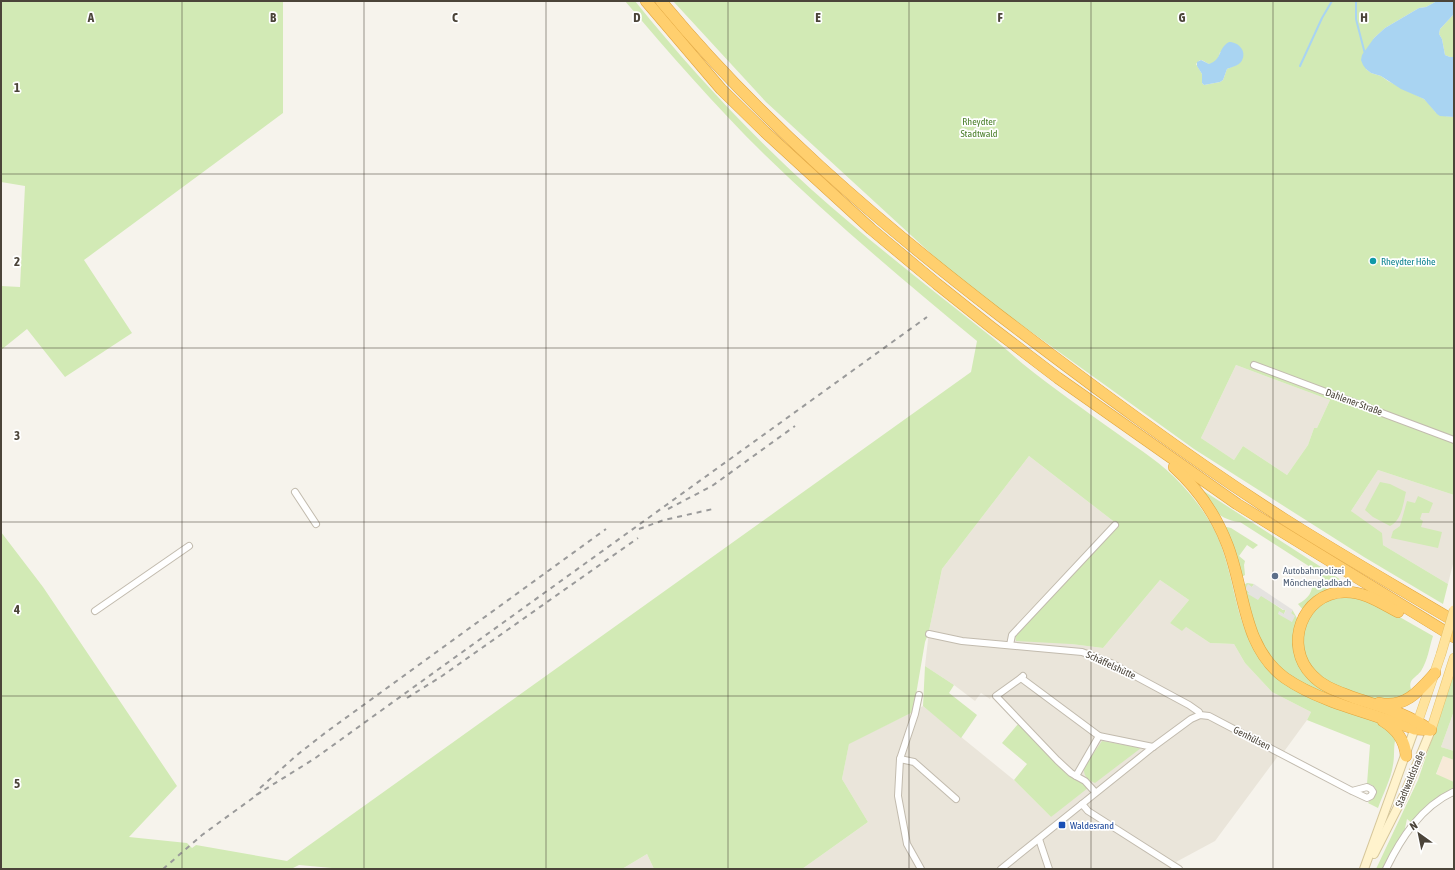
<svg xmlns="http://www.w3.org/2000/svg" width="1455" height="870" viewBox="0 0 1455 870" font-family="'Asap Condensed',sans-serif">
  <rect width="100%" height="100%" fill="#f6f3ec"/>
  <g fill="#eae5da">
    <polygon points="1236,365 1330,400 1317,428 1314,428 1308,445 1287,475 1243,446 1234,460 1201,438"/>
    <polygon points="1029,456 1117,524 1071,644 1103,648 1160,580 1189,600 1170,623 1186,627 1210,643 1234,644 1245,663 1272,692 1311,712 1307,720 1280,757 1278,756 1215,841 1176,862 1182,866 1180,869 802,869 868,822 842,779 849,743 909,714 923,706 1014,780 1051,817 1081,782 991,697 990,699 981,693 975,701 954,685 925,666 929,631 942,569"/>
    <polygon points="1378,470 1454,495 1454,560 1448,584 1383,545 1351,511"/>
    <polygon points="1454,711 1454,751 1441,747"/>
    <polygon points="647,854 654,869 622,869"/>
  </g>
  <polygon fill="#f7ead8" points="1443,756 1454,760 1454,782 1436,775"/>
  <g fill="#d2eab5" fill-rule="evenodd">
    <polygon points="1,1 283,1 283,113 84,260 132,333 65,377 27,329 1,350 1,286 20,287 25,186 1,182"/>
    <path d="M 625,1 L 635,1 C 689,68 748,132 812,190 C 868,240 925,284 984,331 C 997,341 1010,353 1023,364 C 1054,389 1086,411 1118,434 C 1140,450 1163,464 1181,484 C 1199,503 1215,526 1223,551 C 1238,596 1236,630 1268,669 L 1383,725 L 1396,737 C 1393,746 1395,755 1393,765 C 1391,779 1383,794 1378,808 L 1368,803 L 1376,791 C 1375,786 1372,784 1367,784 L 1370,745 L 1307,720 L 1311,712 L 1272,692 L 1245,663 L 1234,644 L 1210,643 L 1186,627 L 1182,631 L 1170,623 L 1189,600 L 1160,580 L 1103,648 L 1071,644 L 1016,641 L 1015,635 L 1117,524 L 1029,456 L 942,569 L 929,631 L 925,642 L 913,712 L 849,744 L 842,779 L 868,822 L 802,869 L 654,869 L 647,854 L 622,869 L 343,869 L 299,865 L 291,869 L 1,869 L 1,532 L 43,587 L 177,786 L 129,837 L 187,843 L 192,848 L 196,845 L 287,861 L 971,372 L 977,341 C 904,281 833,221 765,155 C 716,107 670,54 625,1 Z"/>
    <path d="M 673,1 L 1437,1 L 1426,7 L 1419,8 L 1385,28 L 1374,38 L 1370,46 L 1366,69 L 1371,73 L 1381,76 L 1388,81 L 1424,99 C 1439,113 1431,115 1454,117 L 1454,495 L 1378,470 L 1351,511 L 1382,533 L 1383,545 L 1448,584 L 1443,604 L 1364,557 L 1194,449 L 963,283 L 766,102 ZM 1220,52 L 1242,59 L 1238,64 L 1227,69 L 1223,80 L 1220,82 L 1204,85 L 1202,83 L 1202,74 L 1196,64 L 1200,60 C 1204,60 1206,63 1209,64 C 1216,64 1219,58 1220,52 ZM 1236,365 L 1330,400 L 1317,428 L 1314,428 L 1308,445 L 1287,475 L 1243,446 L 1234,460 L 1201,438 Z"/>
    <polygon points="1454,14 1454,57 1450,57 1445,55 1442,39 1439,34 1440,29"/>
    <path d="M 1380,482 L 1390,484 L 1406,492 C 1403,504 1402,520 1390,526 L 1373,517 L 1365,510 Z"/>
    <path d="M 1193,484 L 1355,589 C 1351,589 1346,590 1342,589 C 1333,587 1322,580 1318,572 L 1240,522 C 1216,520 1207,502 1193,484 Z"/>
    <polygon points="1418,496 1433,503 1429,513 1422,513 1420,519 1423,521 1421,527 1442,532 1438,548 1391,538 1393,531 1400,526 1407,501 1415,503"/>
    <polygon points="1222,526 1231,528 1258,545 1253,549 1247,545 1239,556 1245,561 1244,565 1245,575 1240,578"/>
    <path d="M 1313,580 L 1330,591 L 1304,611 L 1298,604 C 1308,599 1313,592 1313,580 Z"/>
    <polygon points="1247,583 1254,584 1252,587 1245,589 1249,592 1261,595 1283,610 1286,609 1284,614 1292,622 1291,613 1292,610 1293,611 1298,620 1297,657 1347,699 1346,702 1308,687 1285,675 1259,644 1244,585"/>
    <path d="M 1352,597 L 1375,603 L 1433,636 C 1429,648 1428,660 1421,671 C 1416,678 1408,679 1411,689 L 1408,692 L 1410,696 C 1402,697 1387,702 1380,701 C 1375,701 1370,698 1366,696 C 1347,690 1322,683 1310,666 C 1296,646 1304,614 1325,602 C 1333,598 1343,598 1352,597 Z"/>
    <polygon points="925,666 954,685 949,693 977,715 961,738 923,706"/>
    <polygon points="1454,674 1454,711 1441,747 1454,751 1454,760 1443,756 1436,774 1454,782 1454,788 1438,797 1427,805 1411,822 1407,819 1404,833 1384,869 1376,869 1418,780"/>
    <polygon points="1018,724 1088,788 1051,817 1014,780 1027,764 1002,743"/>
    <path d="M 1102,741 L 1141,748 L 1095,783 C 1088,780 1083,776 1084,767 Z"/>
  </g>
  <polygon fill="#e5e3e0" points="1248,584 1252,587 1254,584 1293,610 1291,613 1295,616 1292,622 1278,614 1279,611 1284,614 1286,610 1284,610 1261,596 1258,600 1248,594 1249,592 1245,589"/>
  <g fill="#a9d4f2">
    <polygon points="1437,1 1454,1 1454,14 1440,29 1439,34 1442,39 1445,55 1450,57 1454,57 1454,117 1440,116 1437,114 1424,99 1401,89 1381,76 1371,73 1366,69 1363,65 1361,60 1362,55 1374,38 1385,28 1419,8 1426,7"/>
    <path d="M 1229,42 C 1239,42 1248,52 1241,62 C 1238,66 1231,67 1227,69 L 1223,80 L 1220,82 L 1204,85 L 1202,83 L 1202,74 L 1197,66 L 1197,62 L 1201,60 L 1209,64 C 1223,59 1217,49 1229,42 Z"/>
  </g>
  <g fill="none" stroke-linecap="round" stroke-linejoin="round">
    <g stroke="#a9d4f2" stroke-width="2">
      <polyline points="1356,1 1356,19 1365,54"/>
      <polyline points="1300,66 1322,18 1332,1"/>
    </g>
    <defs>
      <g id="street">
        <polyline points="1254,365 1454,440"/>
        <polyline points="295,492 316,524"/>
        <polyline points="95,611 189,546"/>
        <polyline points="929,634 962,641 1082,652 1111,663 1189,705 1199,712 1200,715"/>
        <polyline points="1010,645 1012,635 1115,525"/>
        <polyline points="1023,676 1021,678 1099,736"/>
        <polyline points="1021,678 996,696 1057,760 1071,773 1076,776"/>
        <polyline points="919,695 915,714 900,759 898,796 907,844 921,869"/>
        <polyline points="900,759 914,762 956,799"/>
        <polyline points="1095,792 1085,781 1076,776 1099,736 1153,747"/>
        <polyline points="1082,804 1153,747 1191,719 1200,715 1209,716 1352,791 1367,798 1371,796 1373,792 1371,789 1367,787 1352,791"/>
        <polyline points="1039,839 1049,869"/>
        <polyline points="1001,869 1082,804 1088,811 1179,869"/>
        <path d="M 1386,869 C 1401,838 1421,807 1453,792 L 1454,793"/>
      </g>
      <g id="secondary">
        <polyline points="1374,854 1404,795 1431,730"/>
        <polyline points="1364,869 1416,725"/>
      </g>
      <g id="primary">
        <polyline points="1418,721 1441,654"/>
        <polyline points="1431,730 1454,658"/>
      </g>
      <g id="highway">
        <polyline points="646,1 721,89 765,132 871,229 937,284 991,327 1058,378 1237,504 1454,637"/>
        <path d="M 661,1 C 759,120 877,221 999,315 C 1092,386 1186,456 1284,519 C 1339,554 1397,587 1454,621"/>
        <path d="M 1174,467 C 1198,489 1215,513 1227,544 C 1245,589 1242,647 1285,678 C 1321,703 1374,714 1415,729 L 1431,730"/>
        <path d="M 1398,612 C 1381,603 1364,591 1344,592 C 1302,593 1283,646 1312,675 C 1323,687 1337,691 1352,697 C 1378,706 1407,713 1430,730"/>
        <path d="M 1379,703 C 1405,709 1420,690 1435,673"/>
        <path d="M 1383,721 C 1396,729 1405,740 1406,756"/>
      </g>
    </defs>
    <use href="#street" stroke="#c2bbae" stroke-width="8"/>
    <use href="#secondary" stroke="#d6c79b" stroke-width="10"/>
    <use href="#primary" stroke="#e6c16a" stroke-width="10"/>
    <use href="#highway" stroke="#e0a43c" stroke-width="12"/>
    <use href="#street" stroke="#fff" stroke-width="6"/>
    <use href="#secondary" stroke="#fff3cd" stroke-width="8"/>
    <use href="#primary" stroke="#ffe39c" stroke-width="9"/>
    <use href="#highway" stroke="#ffcf6e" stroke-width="11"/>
    <g stroke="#9a9a9a" stroke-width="2" stroke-dasharray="5 5" stroke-linecap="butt">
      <polyline points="668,509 712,486 795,426"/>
      <polyline points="639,529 664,520 713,509"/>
      <polyline points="407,698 442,676 638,538"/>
      <polyline points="260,788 297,755 325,733 606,529"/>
      <polyline points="256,795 314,759 927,317"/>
      <polyline points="163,869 202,835 261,792"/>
    </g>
    <defs>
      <polyline id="primary-bridge" points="1441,654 1454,610"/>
    </defs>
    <use href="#primary-bridge" stroke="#e6c16a" stroke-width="10" stroke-linecap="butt"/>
    <use href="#primary-bridge" stroke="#ffe39c" stroke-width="9"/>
  </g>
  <path fill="none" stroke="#4b4439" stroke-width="1" stroke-opacity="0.55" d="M 182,1 L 182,869M 364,1 L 364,869M 546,1 L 546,869M 728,1 L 728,869M 909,1 L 909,869M 1091,1 L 1091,869M 1273,1 L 1273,869M 1,174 L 1454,174M 1,348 L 1454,348M 1,522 L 1454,522M 1,696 L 1454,696"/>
  <circle fill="#0f9aa8" stroke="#fff" stroke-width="1.5" cx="1373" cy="261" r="4"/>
  <circle fill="#5c6f8a" stroke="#fff" stroke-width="1.5" cx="1275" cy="576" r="4"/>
  <rect fill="#1a4fb4" stroke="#fff" stroke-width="1.5" x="1058" y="821" width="8" height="8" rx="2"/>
  <g text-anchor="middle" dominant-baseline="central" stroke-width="3.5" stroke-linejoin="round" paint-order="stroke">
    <g font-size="10" fill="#4a7f2a" stroke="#fff">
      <text x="979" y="121">Rheydter<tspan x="979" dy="12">Stadtwald</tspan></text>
    </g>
    <g font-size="10" fill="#0d838f" stroke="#fff" text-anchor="start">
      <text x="1381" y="261">Rheydter Höhe</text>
    </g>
    <g font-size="10" fill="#4b4439" stroke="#fff">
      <text transform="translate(1354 402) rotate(20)">Dahlener Straße</text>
      <text transform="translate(1111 665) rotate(25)">Schäffelshütte</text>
      <text transform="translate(1252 738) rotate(27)">Genhülsen</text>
      <text transform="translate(1410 779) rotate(-67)">Stadtwaldstraße</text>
    </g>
    <g font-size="10" fill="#4e5e75" stroke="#fff" text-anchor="start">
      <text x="1283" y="570">Autobahnpolizei<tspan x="1283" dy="12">Mönchengladbach</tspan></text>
    </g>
    <g font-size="10" fill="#164399" stroke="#fff" text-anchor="start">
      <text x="1070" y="825">Waldesrand</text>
    </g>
  </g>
  <g font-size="13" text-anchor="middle" font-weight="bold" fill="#4b4439" stroke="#fff" stroke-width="3.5" stroke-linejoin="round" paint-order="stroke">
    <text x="91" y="22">A</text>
    <text x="273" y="22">B</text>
    <text x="455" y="22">C</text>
    <text x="637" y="22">D</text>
    <text x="818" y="22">E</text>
    <text x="1000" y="22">F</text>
    <text x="1182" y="22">G</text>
    <text x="1364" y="22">H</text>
    <text x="17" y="92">1</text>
    <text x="17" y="266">2</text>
    <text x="17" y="440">3</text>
    <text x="17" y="614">4</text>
    <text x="17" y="788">5</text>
  </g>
  <rect width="1455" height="870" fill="none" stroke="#4b4439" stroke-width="4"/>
  <g transform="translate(1419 834) rotate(327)" stroke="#ffffff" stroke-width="3" paint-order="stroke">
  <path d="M0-3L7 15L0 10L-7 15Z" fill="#4b4439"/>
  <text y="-6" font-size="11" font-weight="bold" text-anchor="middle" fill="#4b4439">N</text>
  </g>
</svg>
